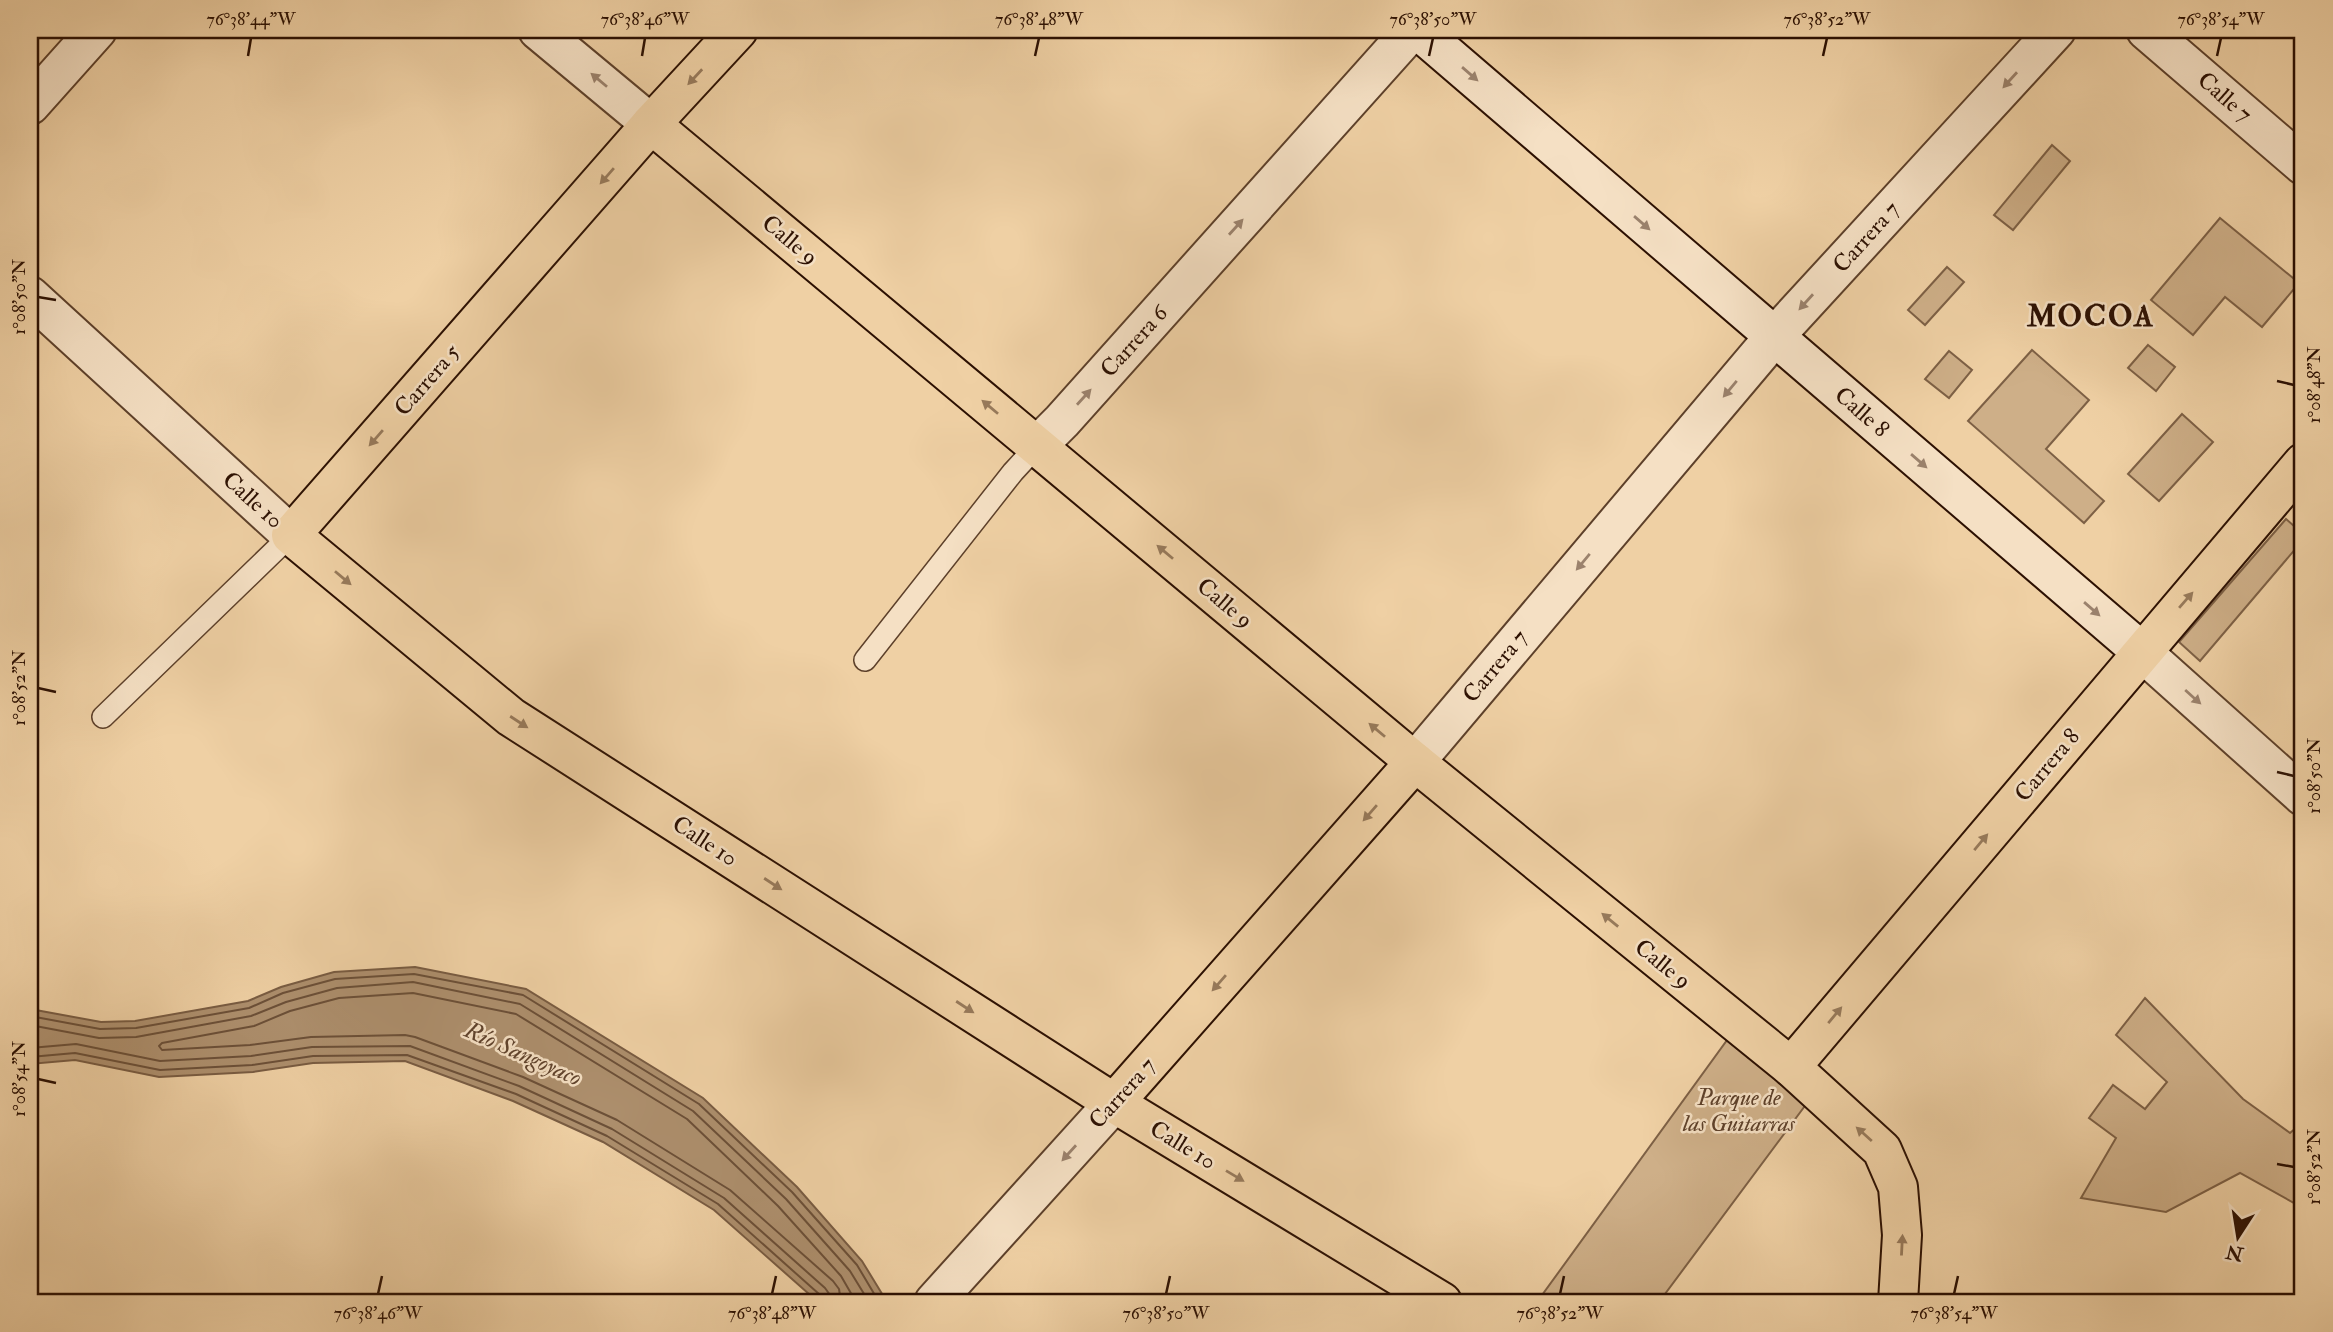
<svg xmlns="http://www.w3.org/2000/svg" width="2333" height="1332" viewBox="0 0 2333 1332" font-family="'IM FELL Double Pica',serif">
  <rect width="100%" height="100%" fill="#efd0a4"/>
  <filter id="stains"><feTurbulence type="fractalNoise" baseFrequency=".00286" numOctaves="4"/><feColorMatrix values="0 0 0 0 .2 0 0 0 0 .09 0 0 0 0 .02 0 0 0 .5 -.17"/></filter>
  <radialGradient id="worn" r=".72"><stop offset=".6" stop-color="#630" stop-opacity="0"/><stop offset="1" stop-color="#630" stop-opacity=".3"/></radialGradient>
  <g fill="#ceaf88" stroke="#7d6045" stroke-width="2">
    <polygon points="2052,145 2070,161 2013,230 1994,215"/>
    <polygon points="2220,218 2299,283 2262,327 2225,297 2193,335 2151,300"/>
    <polygon points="1947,267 1964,282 1925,325 1908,310"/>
    <polygon points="2148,345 2175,367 2156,391 2128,368"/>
    <polygon points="2032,350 2089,400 2046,449 2104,501 2084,523 1968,421"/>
    <polygon points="1949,351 1972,370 1949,398 1925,379"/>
    <polygon points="2182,414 2213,442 2159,501 2128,474"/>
    <polygon points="2286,519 2303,534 2303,540 2200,661 2179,642"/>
    <polygon points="2145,998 2243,1099 2290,1133 2303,1122 2303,1208 2240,1173 2166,1212 2081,1198 2116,1138 2089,1118 2113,1085 2145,1109 2167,1082 2116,1035"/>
    <polygon points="1738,1025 1816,1091 1659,1302 1537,1302"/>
  </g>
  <polygon fill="#ad8f6d" stroke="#795c42" stroke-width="2" points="415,967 526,989 703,1098 797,1187 862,1261 887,1302 818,1302 714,1210 603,1142 513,1101 405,1061 313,1063 253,1072 159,1077 75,1060 30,1064 30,1009 101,1022 135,1021 248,1001 281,987 334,972"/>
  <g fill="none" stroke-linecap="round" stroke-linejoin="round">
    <g stroke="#6c5038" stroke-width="2">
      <polyline points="30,1016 100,1029 136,1028 249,1008 283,993 335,979 414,974 523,995 699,1104 792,1192 857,1265 879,1302"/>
      <polyline points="30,1025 99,1038 136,1037 251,1016 286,1002 337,988 413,982 520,1004 693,1111 786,1199 850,1271 869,1302"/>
      <polyline points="30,1048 76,1044 160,1061 251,1056 312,1047 410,1046 519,1086 612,1129 724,1198 825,1288 830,1295 830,1302"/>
      <polyline points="30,1057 75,1053 160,1070 252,1065 313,1056 407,1055 516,1094 607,1136 718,1204 819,1294 822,1302"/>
      <polyline points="841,1302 839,1289 833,1281 730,1190 617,1120 523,1077 415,1037 405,1035 311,1037 250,1045 162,1050 159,1046 162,1043 254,1026 290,1011 339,998 413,993 516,1014 687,1119 778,1206 841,1276 856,1302"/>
    </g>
    <defs>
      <g id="service">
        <polyline points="865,660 1013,472 1037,446"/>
        <polyline points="103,717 291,535"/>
      </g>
      <g id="minor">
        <polyline points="538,30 651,124"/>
        <polyline points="2146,30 2303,165"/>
        <polyline points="30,296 291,535"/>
        <polyline points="1037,446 1062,421 1412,30"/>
        <polyline points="2142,652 2303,796"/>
        <polyline points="1415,762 1774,337 2056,30"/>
      </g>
      <g id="tertiary">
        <polyline points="30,105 97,30"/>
        <polyline points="934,1302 1114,1103"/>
      </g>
      <polyline id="secondary" points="1418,30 2142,652"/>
      <g id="primary">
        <polyline points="738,30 651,124 291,535 511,717 1114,1103 1442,1302"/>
        <polyline points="651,124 1415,762 1791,1067 1882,1150 1898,1187 1902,1235 1898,1302"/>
        <polyline points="1791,1067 2303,463"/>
        <polyline points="1114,1103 1415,762"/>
      </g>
    </defs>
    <use href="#service" stroke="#5d402a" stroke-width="24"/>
    <use href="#minor" stroke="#5d402a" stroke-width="42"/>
    <use href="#tertiary" stroke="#5d402a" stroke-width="42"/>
    <use href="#secondary" stroke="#2c1002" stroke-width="42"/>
    <use href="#primary" stroke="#2c1002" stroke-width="42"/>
    <use href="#service" stroke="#f5e0c4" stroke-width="21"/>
    <use href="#minor" stroke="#f5e0c4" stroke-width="38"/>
    <use href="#tertiary" stroke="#f5e0c4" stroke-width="38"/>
    <use href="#secondary" stroke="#f5e0c4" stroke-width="38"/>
    <use href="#primary" stroke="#efd0a4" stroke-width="38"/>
  </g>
  <defs><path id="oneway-solid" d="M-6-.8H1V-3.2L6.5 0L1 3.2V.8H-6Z" transform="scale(1.75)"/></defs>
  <g fill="#9b826d">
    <use href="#oneway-solid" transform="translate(1470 74) rotate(41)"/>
    <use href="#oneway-solid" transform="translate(599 80) rotate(-140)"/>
    <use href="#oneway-solid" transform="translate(2010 80) rotate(132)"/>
    <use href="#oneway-solid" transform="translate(1642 223) rotate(41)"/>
    <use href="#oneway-solid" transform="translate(1236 227) rotate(-48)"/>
    <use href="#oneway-solid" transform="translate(1806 302) rotate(132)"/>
    <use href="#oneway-solid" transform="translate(1730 389) rotate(130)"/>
    <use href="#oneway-solid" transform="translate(1084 397) rotate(-48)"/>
    <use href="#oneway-solid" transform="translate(1919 461) rotate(41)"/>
    <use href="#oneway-solid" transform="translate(1583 562) rotate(130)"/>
    <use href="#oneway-solid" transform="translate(2092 609) rotate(41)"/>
    <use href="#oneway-solid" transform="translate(2193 697) rotate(42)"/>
    <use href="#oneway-solid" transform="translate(1069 1153) rotate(132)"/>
  </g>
  <g fill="#977a5b">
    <use href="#oneway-solid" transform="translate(695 77) rotate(133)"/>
    <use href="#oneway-solid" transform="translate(607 176) rotate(131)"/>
    <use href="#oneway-solid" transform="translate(990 407) rotate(-140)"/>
    <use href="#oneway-solid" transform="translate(376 438) rotate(131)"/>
    <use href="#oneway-solid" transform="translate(1165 552) rotate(-140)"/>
    <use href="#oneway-solid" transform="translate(343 578) rotate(40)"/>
    <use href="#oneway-solid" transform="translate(2186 600) rotate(-49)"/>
    <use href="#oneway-solid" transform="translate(519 722) rotate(33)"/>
    <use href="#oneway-solid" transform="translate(1377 730) rotate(-140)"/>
    <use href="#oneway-solid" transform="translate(1370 813) rotate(131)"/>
    <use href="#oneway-solid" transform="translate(1981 842) rotate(-50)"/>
    <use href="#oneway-solid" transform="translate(773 884) rotate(33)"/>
    <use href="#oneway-solid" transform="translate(1610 920) rotate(-141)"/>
    <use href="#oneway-solid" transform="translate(1219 983) rotate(131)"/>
    <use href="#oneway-solid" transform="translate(965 1007) rotate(33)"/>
    <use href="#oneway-solid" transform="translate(1835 1015) rotate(-50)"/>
    <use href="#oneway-solid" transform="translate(1864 1134) rotate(-138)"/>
    <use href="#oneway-solid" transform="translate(1235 1176) rotate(31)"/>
    <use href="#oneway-solid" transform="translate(1902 1245) rotate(-87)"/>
  </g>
  <path fill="none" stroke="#2c1002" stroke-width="2.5" d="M 248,56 L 251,38M 642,56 L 645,38M 1035,56 L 1039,38M 1429,56 L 1433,38M 1823,56 L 1827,38M 2217,56 L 2221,38M 38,297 L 56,300M 2277,381 L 2294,385M 38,688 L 56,692M 2277,772 L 2294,776M 38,1079 L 56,1083M 2277,1164 L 2294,1167M 378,1294 L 382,1276M 772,1294 L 776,1276M 1166,1294 L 1170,1276M 1560,1294 L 1564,1276M 1954,1294 L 1958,1276"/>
  <g text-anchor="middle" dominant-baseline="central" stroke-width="5" stroke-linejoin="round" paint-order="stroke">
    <g font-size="23" fill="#2c1002" stroke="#f5e0c4">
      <text transform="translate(2225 97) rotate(41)">Calle 7</text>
      <text transform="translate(1866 237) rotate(-48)">Carrera 7</text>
      <text transform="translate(790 240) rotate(40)">Calle 9</text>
      <text transform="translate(1134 341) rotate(-48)">Carrera 6</text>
      <text transform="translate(427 380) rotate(-49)">Carrera 5</text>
      <text transform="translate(1862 412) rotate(41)">Calle 8</text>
      <text transform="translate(253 500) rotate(42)">Calle 10</text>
      <text transform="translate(1225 603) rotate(40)">Calle 9</text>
      <text transform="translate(1495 666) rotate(-50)">Carrera 7</text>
      <text transform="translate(2047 765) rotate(-50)">Carrera 8</text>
      <text transform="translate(705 841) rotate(33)">Calle 10</text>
      <text transform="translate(1663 964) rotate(39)">Calle 9</text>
      <text transform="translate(1122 1093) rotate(-48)">Carrera 7</text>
      <text transform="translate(1183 1145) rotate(31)">Calle 10</text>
    </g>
    <g font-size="23" font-style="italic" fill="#5d402a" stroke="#f5e0c4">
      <text x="1739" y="1097">Parque de<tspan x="1739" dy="26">las Guitarras</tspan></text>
    </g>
    <g font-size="24" font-style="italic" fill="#60432d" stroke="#f5e0c4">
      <text transform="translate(523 1054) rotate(24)">Río Sangoyaco</text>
    </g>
    <g font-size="30" font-weight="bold" letter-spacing="2" fill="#2c1002" stroke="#f5e0c4">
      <text x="2091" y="316">MOCOA</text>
    </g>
  </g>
  <rect width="2333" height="1332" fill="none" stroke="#efd0a4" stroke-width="77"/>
  <g transform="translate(2238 1237) rotate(192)" stroke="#f5e0c4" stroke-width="5" paint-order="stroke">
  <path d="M0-5L12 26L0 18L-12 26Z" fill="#2c1002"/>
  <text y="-10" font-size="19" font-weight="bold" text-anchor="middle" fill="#2c1002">N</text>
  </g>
  <rect x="38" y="38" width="2256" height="1256" fill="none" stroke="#2c1002" stroke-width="2.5"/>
  <g font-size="18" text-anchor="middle" fill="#2c1002">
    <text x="251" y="25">76°38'44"W</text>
    <text x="645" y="25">76°38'46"W</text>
    <text x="1039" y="25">76°38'48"W</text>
    <text x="1433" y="25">76°38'50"W</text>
    <text x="1827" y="25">76°38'52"W</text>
    <text x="2221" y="25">76°38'54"W</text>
    <text transform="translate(19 297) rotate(-90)" y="6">1°08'50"N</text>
    <text transform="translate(2314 385) rotate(-90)" y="6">1°08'48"N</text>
    <text transform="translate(19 688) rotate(-90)" y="6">1°08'52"N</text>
    <text transform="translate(2314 776) rotate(-90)" y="6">1°08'50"N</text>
    <text transform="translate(19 1079) rotate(-90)" y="6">1°08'54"N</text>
    <text transform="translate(2314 1167) rotate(-90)" y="6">1°08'52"N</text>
    <text x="378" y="1319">76°38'46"W</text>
    <text x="772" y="1319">76°38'48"W</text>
    <text x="1166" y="1319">76°38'50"W</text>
    <text x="1560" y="1319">76°38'52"W</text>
    <text x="1954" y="1319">76°38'54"W</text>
  </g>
  <rect width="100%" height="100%" filter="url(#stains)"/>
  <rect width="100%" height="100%" fill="url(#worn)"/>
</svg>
